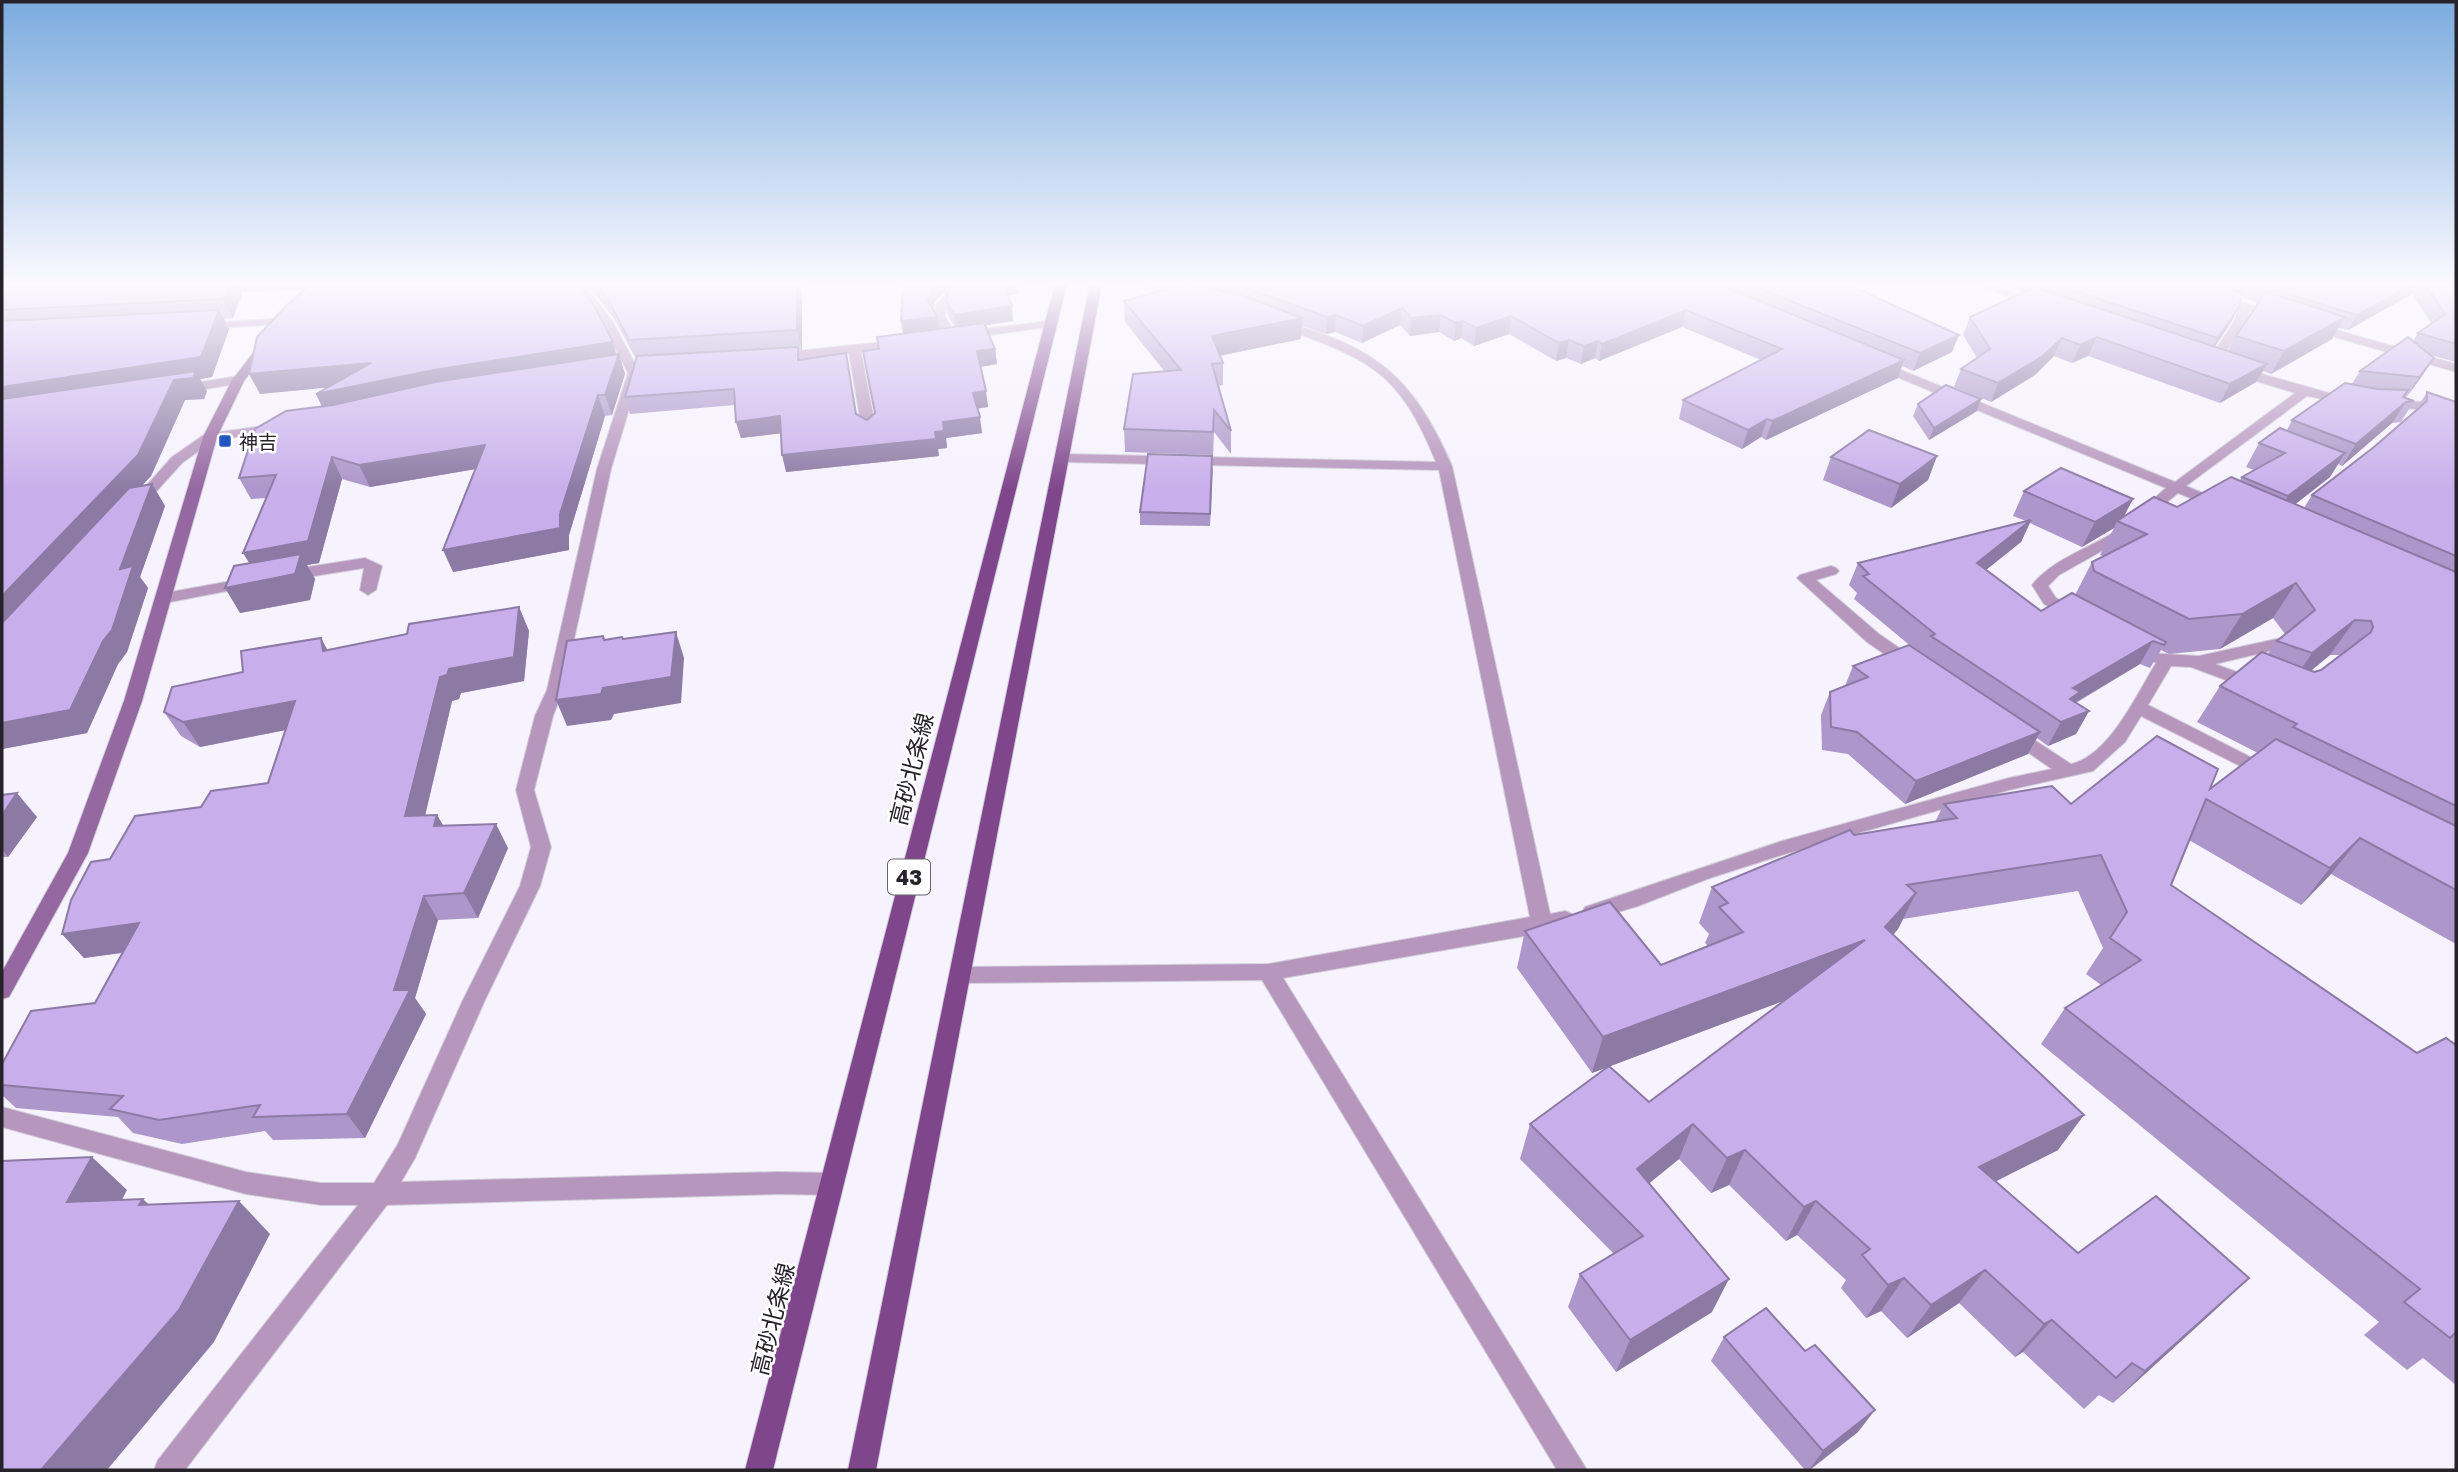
<svg xmlns="http://www.w3.org/2000/svg" width="2458" height="1472" viewBox="0 0 2458 1472" font-family="'Golos Text','Noto Sans JP',sans-serif">
  <rect width="100%" height="100%" fill="#f6f2fe"/>
  <g fill="none" stroke-linecap="round" stroke-linejoin="round">
    <defs>
      <g id="lane">
        <polygon points="365,558 382,566 376,590 368,595 360,590 364,568 289,580 281,575 289,570"/>
        <polygon points="248,578 253,580 256,583 253,586 165,603 157,598 165,593"/>
      </g>
      <g id="street">
        <polygon points="573,284 584,284 613,322 640,373 611,469 563,690 553,716 534,790 551,847 540,886 485,1000 415,1158 401,1182 778,1172 831,1173 839,1176 843,1184 839,1192 831,1195 778,1194 387,1205 185,1470 154,1470 158,1460 358,1205 321,1205 246,1194 2,1127 2,1107 246,1172 321,1183 374,1183 398,1144 463,1000 520,886 531,847 516,790 535,716 547,690 597,469 628,373 602,323"/>
        <polygon points="1147,284 1159,284 1189,298 1183,301 1156,293"/>
        <polygon points="1975,284 1991,284 2044,304 2034,306"/>
        <polygon points="2172,284 2189,284 2281,315 2275,318 2250,311 2246,322 2217,365 2209,365 2207,362 2234,322 2238,310 2236,306"/>
        <polygon points="952,289 958,292 948,304 945,316 957,337 951,341 947,340 933,316 937,303"/>
        <polygon points="289,318 295,321 293,323 205,329 199,326 205,323"/>
        <polygon points="1049,321 1055,324 1053,326 964,339 958,335 964,331"/>
        <path d="M 1281,321 C 1375,346 1413,376 1452,466 L 1550,914 L 1565,911 L 1572,914 L 1575,919 L 1572,924 L 1542,933 L 1283,978 L 1587,1470 L 1557,1470 L 1262,980 L 960,983 L 953,981 L 950,975 L 953,969 L 960,967 L 1268,964 L 1530,917 L 1439,470 L 1063,462 L 1056,458 L 1063,454 L 1436,462 C 1398,368 1367,359 1277,326 L 1275,324 Z"/>
        <polygon points="2315,324 2456,364 2456,372 2311,330 2309,328"/>
        <polygon points="902,340 908,344 906,347 861,352 876,430 869,434 862,430 849,353 777,361 771,357 777,353"/>
        <path d="M 1879,361 L 2175,482 L 2295,393 L 2233,374 L 2233,368 L 2241,368 L 2354,400 L 2348,404 L 2307,396 L 2186,486 L 2224,502 L 2224,508 L 2214,508 L 2178,493 L 2123,539 L 2059,575 L 2048,586 L 2056,598 L 2080,611 L 2082,614 L 2080,617 L 2074,619 L 2044,604 L 2032,585 C 2052,560 2085,550 2111,534 C 2131,522 2148,503 2166,488 L 1875,368 L 1875,362 Z"/>
        <polygon points="238,376 242,377 242,383 182,393 176,389 182,385"/>
        <polygon points="2390,400 2456,404 2456,412 2385,407 2384,404"/>
        <polygon points="278,424 283,425 283,431 214,440 182,463 143,506 138,507 131,503 172,457 205,434"/>
        <polygon points="1831,566 1836,568 1839,571 1836,574 1816,580 1879,634 1918,661 1920,665 1918,669 1906,669 1867,642 1797,578 1800,575"/>
        <path d="M 2281,638 L 2289,643 L 2287,647 L 2215,664 L 2259,680 L 2261,684 L 2259,688 L 2247,688 L 2191,667 L 2171,666 L 2148,705 L 2272,768 L 2275,772 L 2272,776 L 2260,776 L 2141,716 L 2125,742 L 2093,771 L 2009,790 L 1785,854 L 1710,878 L 1638,906 L 1592,920 L 1585,917 L 1582,912 L 1585,907 L 1782,841 L 2009,778 L 2052,769 L 2007,738 L 2004,734 L 2007,730 L 2019,730 L 2071,764 C 2109,756 2137,694 2156,663 L 2146,657 L 2148,653 L 2199,656 Z"/>
      </g>
      <g id="secondary">
        <polygon points="276,284 335,286 329,289 217,292 211,289 217,286"/>
        <polygon points="263,340 273,343 244,381 217,437 142,701 88,853 9,997 2,999 2,972 68,853 124,701 203,437 232,380"/>
      </g>
      <g id="primary">
        <polygon points="1055,284 1067,284 773,1470 745,1470"/>
        <polygon points="1090,284 1102,284 876,1470 848,1470"/>
      </g>
    </defs>
    <use href="#lane" stroke="#d0cdd8" stroke-width="2"/>
    <use href="#street" stroke="#d0cdd8" stroke-width="2"/>
    <use href="#secondary" stroke="#d0cdd8" stroke-width="2"/>
    <use href="#primary" stroke="#d0cdd8" stroke-width="2"/>
    <use href="#lane" fill="#b696bd" fill-rule="evenodd"/>
    <use href="#street" fill="#b696bd" fill-rule="evenodd"/>
    <use href="#secondary" fill="#9668a1" fill-rule="evenodd"/>
    <use href="#primary" fill="#7f468c" fill-rule="evenodd"/>
  </g>
  <g fill="#ac96ca" fill-rule="evenodd">
    <polygon points="2,284 242,294 233,318 224,319 229,329 212,377 200,379 207,391 204,399 185,400 151,476 141,486 152,484 165,506 140,577 148,588 127,652 118,664 87,733 2,749"/>
    <path d="M 587,284 L 802,284 L 802,350 L 799,350 L 801,359 L 857,414 L 867,420 L 875,413 L 879,349 L 903,333 L 901,321 L 903,284 L 1018,284 L 1019,294 L 1007,295 L 1013,321 L 985,325 L 995,349 L 997,364 L 981,367 L 988,407 L 977,408 L 982,433 L 946,438 L 947,448 L 938,449 L 939,456 L 786,472 L 781,433 L 741,438 L 736,422 L 735,405 L 630,414 L 625,397 L 636,359 L 615,320 ZM 951,287 L 946,301 L 948,316 L 954,326 L 939,328 L 937,317 L 933,309 L 935,301 Z"/>
    <polygon points="1209,284 1847,284 1952,352 1913,371 1902,366 1898,378 1766,440 1761,437 1742,449 1679,419 1683,400 1761,360 1682,327 1599,361 1595,358 1581,364 1566,358 1556,361 1509,334 1474,346 1461,338 1454,341 1439,332 1410,336 1400,325 1362,343 1335,332 1326,334 1302,326 1301,339 1220,356 1223,363 1223,385 1218,386 1231,431 1231,454 1214,432 1213,455 1125,452 1124,429 1165,372 1125,322 1124,301 1209,289"/>
    <path d="M 2001,284 L 2456,284 L 2456,362 L 2430,355 L 2434,358 L 2420,379 L 2405,398 L 2414,401 L 2401,422 L 2392,423 L 2342,466 L 2338,464 L 2330,477 L 2295,504 L 2304,508 L 2312,495 L 2374,447 L 2415,411 L 2427,392 L 2456,402 L 2456,944 L 2331,874 L 2301,905 L 2189,840 L 2171,885 L 2417,1053 L 2456,1045 L 2456,1385 L 2423,1358 L 2407,1370 L 2364,1335 L 2379,1322 L 2041,1044 L 2065,1008 L 2101,985 L 2086,974 L 2103,948 L 2078,891 L 1903,919 L 1898,929 L 1893,935 L 2058,1150 L 1996,1181 L 2078,1253 L 2214,1311 L 2113,1403 L 2099,1395 L 2084,1409 L 2023,1352 L 2015,1357 L 1959,1303 L 1907,1338 L 1881,1311 L 1866,1318 L 1841,1288 L 1846,1280 L 1797,1235 L 1786,1241 L 1729,1185 L 1711,1193 L 1679,1159 L 1649,1183 L 1712,1312 L 1616,1372 L 1568,1307 L 1580,1274 L 1614,1254 L 1520,1159 L 1530,1124 L 1649,1102 L 1785,1000 L 1592,1073 L 1517,968 L 1525,931 L 1661,965 L 1708,946 L 1705,943 L 1709,934 L 1699,923 L 1712,887 L 1854,835 L 1935,822 L 1944,804 L 2071,804 L 2210,789 L 2258,753 L 2197,722 L 2220,686 L 2268,654 L 2277,641 L 2285,634 L 2273,618 L 2220,649 L 2169,654 L 2161,650 L 2150,668 L 2140,664 L 2076,703 L 2089,711 L 2076,734 L 2048,746 L 2037,738 L 2028,754 L 1905,804 L 1848,754 L 1822,750 L 1821,715 L 1830,692 L 1845,686 L 1853,666 L 1913,648 L 1854,599 L 1857,593 L 1849,585 L 1858,563 L 2026,521 L 2013,516 L 2024,491 L 2133,499 L 2123,517 L 2177,507 L 2240,480 L 2242,477 L 2254,470 L 2246,467 L 2259,443 L 2287,430 L 2292,420 L 2352,384 L 2360,371 L 2413,341 L 2418,333 L 2431,323 L 2412,294 L 2348,330 L 2339,328 L 2332,339 L 2271,374 L 2263,371 L 2256,382 L 2220,403 L 2088,356 L 2072,363 L 2054,356 L 2035,375 L 1991,402 L 1954,387 L 1961,369 L 1977,358 L 1963,335 L 1970,317 L 2024,292 ZM 2241,297 L 2257,302 L 2252,313 L 2236,336 L 2228,351 L 2215,346 L 2232,321 ZM 2030,523 L 2082,547 L 2114,528 L 2100,555 L 2103,556 L 2092,562 L 2075,595 L 2041,611 L 1986,570 L 2021,542 ZM 2330,655 L 2340,655 L 2321,670 L 2314,672 L 2311,671 Z"/>
    <polygon points="617,354 625,374 612,415 605,416 569,535 569,550 453,572 475,469 370,487 342,479 319,563 307,565 315,579 310,600 240,613 249,563 267,498 251,499 239,478 322,406 316,394 328,387 260,394"/>
    <polygon points="1981,399 1977,411 1929,440 1913,416 1918,404"/>
    <polygon points="1937,456 1928,480 1891,508 1823,480 1831,457"/>
    <polygon points="1213,468 1210,526 1140,525 1140,512"/>
    <polygon points="519,607 529,631 524,681 461,693 459,699 452,701 425,816 437,815 443,826 508,848 478,918 438,920 415,998 426,1014 365,1138 273,1140 265,1131 182,1144 133,1133 118,1117 16,1108 2,1095 2,1064 95,1003 123,953 84,958 62,934 110,859 201,807 268,783 286,730 200,747 181,736 164,712 243,672 327,650 407,634"/>
    <polygon points="2,795 37,817 8,857 2,857"/>
    <polygon points="1724,1337 1858,1432 1810,1470 1805,1470 1711,1361"/>
  </g>
  <g fill="#8c7aa4">
    <polygon points="229,284 236,284 242,294 233,318 223,299"/>
    <polygon points="797,284 802,284 802,350 797,330"/>
    <polygon points="936,284 951,284 952,286 935,301 930,315 928,300 933,286"/>
    <polygon points="1002,284 1018,284 1019,294 1003,296"/>
    <polygon points="2412,284 2418,284 2412,294 2348,330 2357,315"/>
    <polygon points="2240,305 2232,321 2210,354 2218,338"/>
    <polygon points="1012,306 1013,321 956,330 954,315"/>
    <polygon points="1402,308 1400,325 1362,343 1363,326"/>
    <polygon points="219,310 229,329 212,377 200,379 207,391 204,399 185,400 151,476 2,636 2,387"/>
    <polygon points="1686,310 1682,327 1599,361 1602,344"/>
    <polygon points="1336,315 1335,332 1326,334 1327,317"/>
    <polygon points="1441,315 1439,332 1410,336 1411,318"/>
    <polygon points="1511,316 1509,334 1474,346 1476,328"/>
    <polygon points="937,317 940,332 904,337 901,321"/>
    <polygon points="2345,317 2332,339 2271,374 2284,351"/>
    <polygon points="1302,318 1301,339 1212,357 1212,336"/>
    <polygon points="1463,321 1461,338 1454,341 1456,323"/>
    <polygon points="1959,335 1952,352 1913,371 1920,353"/>
    <polygon points="2097,337 2088,356 2072,363 2080,345"/>
    <polygon points="2062,338 2054,356 2035,375 1991,402 1998,383"/>
    <polygon points="1569,340 1566,358 1556,361 1559,343"/>
    <polygon points="1598,341 1595,358 1581,364 1584,346"/>
    <polygon points="613,342 617,357 619,354 625,374 612,415 605,395 326,415 316,394 364,384 260,394 249,374 371,363 434,370"/>
    <polygon points="995,349 997,364 979,367 977,351"/>
    <polygon points="2434,358 2420,379 2405,399 2419,377"/>
    <polygon points="1904,360 1898,378 1766,440 1772,421"/>
    <polygon points="2267,364 2256,382 2220,403 2230,384"/>
    <polygon points="2408,390 2395,411 2406,402 2392,423 2342,466 2356,444 2403,397"/>
    <polygon points="986,391 988,407 975,409 973,393"/>
    <polygon points="598,395 605,416 569,535 569,550 453,572 443,550 560,514"/>
    <polygon points="1981,399 1977,411 1929,440 1934,428"/>
    <polygon points="780,416 784,433 741,438 736,422"/>
    <polygon points="980,417 982,433 946,438 947,448 938,449 939,456 786,472 782,455 935,432 943,422"/>
    <polygon points="1767,419 1761,437 1742,449 1748,430"/>
    <polygon points="485,445 494,466 370,487 359,465"/>
    <polygon points="2345,453 2330,477 2274,521 2288,496"/>
    <polygon points="1937,456 1928,480 1891,508 1900,484"/>
    <polygon points="332,457 342,479 319,563 307,565 315,579 310,600 240,613 225,588 256,574 243,553"/>
    <polygon points="152,484 165,506 140,577 148,588 127,652 118,664 87,733 2,749 2,723 103,641 120,569"/>
    <polygon points="2133,499 2121,522 2117,521 2114,528 2082,547 2095,522"/>
    <polygon points="2031,520 2021,542 1967,585 1977,563"/>
    <polygon points="2296,583 2273,618 2220,649 2242,614"/>
    <polygon points="519,607 529,631 524,681 461,693 459,699 452,701 419,841 405,816 440,677"/>
    <polygon points="2355,620 2330,655 2288,689 2312,653"/>
    <polygon points="676,632 684,658 681,703 614,714 611,720 567,726 556,700 603,688"/>
    <polygon points="321,638 334,662 323,651"/>
    <polygon points="2153,641 2140,664 2074,703 2059,721 2073,688"/>
    <polygon points="295,701 310,725 200,747 183,722"/>
    <polygon points="2089,711 2076,734 2048,746 2061,722"/>
    <polygon points="2040,732 2028,754 1905,804 1916,781"/>
    <polygon points="17,793 37,817 8,857 2,849 2,815"/>
    <polygon points="437,815 451,839 434,826"/>
    <polygon points="496,824 508,848 478,918 464,893"/>
    <polygon points="2360,838 2331,874 2301,905 2330,868"/>
    <polygon points="1916,893 1898,929 1867,963 1885,927"/>
    <polygon points="424,896 438,920 415,998 426,1014 365,1138 347,1114 394,990"/>
    <polygon points="139,923 159,947 84,958 62,934"/>
    <polygon points="1865,940 1847,977 1592,1073 1603,1037"/>
    <polygon points="2084,1115 2058,1150 1955,1202 1979,1167"/>
    <polygon points="1693,1124 1679,1159 1624,1204 1637,1169"/>
    <polygon points="1745,1150 1729,1185 1711,1193 1727,1158"/>
    <polygon points="92,1157 127,1190 104,1235 67,1202"/>
    <polygon points="143,1199 177,1232 139,1205"/>
    <polygon points="239,1201 270,1234 214,1342 107,1470 41,1470"/>
    <polygon points="1816,1201 1797,1235 1786,1241 1804,1207"/>
    <polygon points="1985,1270 1959,1303 1907,1338 1931,1305"/>
    <polygon points="1904,1278 1881,1311 1866,1318 1888,1285"/>
    <polygon points="2249,1278 2214,1311 2113,1403 2145,1371"/>
    <polygon points="1729,1279 1712,1312 1616,1372 1630,1340"/>
    <polygon points="2052,1320 2023,1352 2015,1357 2044,1324"/>
    <polygon points="1875,1410 1858,1432 1809,1470 1823,1451"/>
  </g>
  <g fill="#c8afeb" stroke="#8c7aa4" stroke-width="2">
    <polygon points="2,284 229,284 223,299 2,310"/>
    <polygon points="311,284 578,284 594,305 613,342 434,370 316,394 371,363 249,374 257,337 286,306"/>
    <polygon points="596,284 797,284 797,330 629,340 609,301"/>
    <polygon points="903,284 936,284 933,286 928,300 937,317 901,321"/>
    <polygon points="953,284 1003,284 1012,306 954,315 946,301 948,290"/>
    <polygon points="1188,284 1241,295 1302,318 1212,336 1223,363 1212,364 1231,431 1214,410 1213,432 1124,429 1133,374 1181,370 1124,301"/>
    <polygon points="1217,284 1492,284 1495,285 1499,284 1718,284 1904,360 1772,421 1767,419 1748,430 1683,400 1782,349 1686,310 1602,344 1598,341 1584,346 1569,340 1559,343 1511,316 1476,328 1463,321 1456,323 1441,315 1411,318 1402,308 1363,326 1336,315 1327,317 1249,289"/>
    <polygon points="1748,284 1847,284 1959,335 1920,353"/>
    <polygon points="2053,284 2216,284 2242,293 2240,305 2218,338"/>
    <polygon points="2255,284 2412,284 2357,315"/>
    <polygon points="2425,284 2456,284 2456,344 2418,333 2445,314"/>
    <polygon points="2035,287 2267,364 2230,384 2097,337 2080,345 2062,338 2043,356 1998,383 1961,369 1990,349 1970,317"/>
    <polygon points="2263,291 2345,317 2284,351 2236,336 2260,301"/>
    <polygon points="219,310 201,357 2,387 2,321"/>
    <polygon points="984,323 995,349 977,351 986,391 973,393 980,417 943,422 944,431 935,432 936,439 782,455 780,416 736,422 734,389 625,397 637,356 798,347 798,360 846,353 856,414 867,420 875,413 863,351 879,349 877,337"/>
    <polygon points="2408,337 2434,358 2419,377 2360,371"/>
    <polygon points="619,354 605,395 598,395 560,514 560,528 443,550 485,445 359,465 332,457 308,541 243,553 276,475 239,478 255,429 286,411 333,405 435,382"/>
    <polygon points="196,371 193,378 174,380 138,455 2,596 2,399"/>
    <polygon points="2345,383 2377,389 2408,390 2403,397 2414,401 2406,402 2356,444 2292,420"/>
    <polygon points="1946,385 1981,399 1934,428 1918,404"/>
    <polygon points="2427,392 2456,402 2456,556 2312,495 2374,447 2427,401"/>
    <polygon points="2280,428 2345,453 2288,496 2242,477 2285,453 2259,443"/>
    <polygon points="1869,430 1937,456 1900,484 1831,457"/>
    <polygon points="1148,454 1212,456 1210,514 1140,512"/>
    <polygon points="2061,468 2133,499 2095,522 2024,491"/>
    <polygon points="2231,477 2456,572 2456,806 2293,727 2297,724 2220,686 2262,652 2314,672 2321,670 2371,632 2373,627 2371,621 2355,620 2312,653 2277,641 2315,610 2296,583 2242,614 2189,619 2094,571 2092,562 2147,534 2117,521 2154,497 2177,507"/>
    <polygon points="152,484 120,569 133,566 112,630 103,641 70,710 2,723 2,623 129,488"/>
    <polygon points="2031,520 1977,563 2041,611 2072,593 2166,642 2164,645 2153,641 2073,688 2080,692 2070,699 2089,711 2061,722 1931,636 1935,634 1863,576 1869,574 1858,563"/>
    <polygon points="301,554 295,574 225,588 234,566"/>
    <polygon points="519,607 514,657 449,669 447,675 440,677 405,816 437,815 434,826 496,824 464,893 424,896 394,990 410,990 347,1114 253,1117 260,1105 159,1120 110,1109 123,1096 2,1085 2,1064 31,1011 95,1003 139,923 62,934 71,900 91,862 110,859 135,816 201,807 211,791 268,783 295,701 183,722 164,712 172,687 243,672 241,651 321,638 323,651 407,634 409,624"/>
    <polygon points="676,632 671,677 603,688 601,694 556,700 567,641 603,636 604,640 622,637 623,639"/>
    <polygon points="1909,645 2040,732 1916,781 1857,732 1831,727 1830,692 1868,677 1853,666"/>
    <polygon points="2157,736 2218,769 2210,789 2276,739 2456,826 2456,890 2360,838 2330,868 2206,799 2171,885 2417,1053 2446,1038 2456,1045 2456,1332 2450,1338 2404,1302 2420,1289 2065,1008 2141,960 2110,938 2127,912 2101,855 1907,885 1916,893 1885,927 2084,1115 1979,1167 2078,1253 2156,1196 2249,1278 2145,1371 2132,1363 2116,1378 2052,1320 2044,1324 1985,1270 1931,1305 1904,1278 1888,1285 1862,1255 1870,1249 1816,1201 1804,1207 1745,1150 1727,1158 1693,1124 1637,1169 1729,1279 1630,1340 1580,1274 1643,1236 1530,1124 1609,1066 1649,1102 1865,940 1603,1037 1525,931 1610,902 1661,965 1743,932 1719,907 1728,903 1712,887 1850,830 1854,835 1957,818 1944,804 2052,786 2071,804"/>
    <polygon points="17,793 2,815 2,795"/>
    <polygon points="92,1157 67,1202 143,1199 139,1205 239,1201 179,1310 41,1470 2,1470 2,1161"/>
    <polygon points="1766,1308 1805,1351 1815,1345 1875,1410 1823,1451 1724,1337"/>
  </g>
  <linearGradient id="sky" x2="0" y2="1"><stop stop-color="#7babde"/><stop offset="0.58" stop-color="#fbf9ff"/><stop offset="1" stop-color="#fbf9ff" stop-opacity="0"/></linearGradient>
  <rect width="2458" height="490" fill="url(#sky)"/>
  <rect fill="#2256c3" stroke="#fff" stroke-width="2.5" x="218" y="434" width="14" height="14" rx="3.5"/>
  <g text-anchor="middle" dominant-baseline="central" stroke-width="5" stroke-linejoin="round" paint-order="stroke">
    <g font-size="19" fill="#25222a" stroke="#fff" text-anchor="start">
      <text x="239" y="441">神吉</text>
    </g>
    <rect fill="#fff" stroke="#66646a" stroke-width="2" x="888" y="859.5" width="42" height="35" rx="5"/>
    <g font-size="21" font-weight="bold" fill="#25222a">
      <text x="909" y="877">43</text>
    </g>
    <g font-size="23" fill="#25222a" stroke="#fff">
      <text transform="translate(911 769) rotate(-76)">高砂北条線</text>
      <text transform="translate(772 1319) rotate(-76)">高砂北条線</text>
    </g>
  </g>
  <rect width="2458" height="1472" fill="none" stroke="#25222a" stroke-width="7"/>
</svg>
